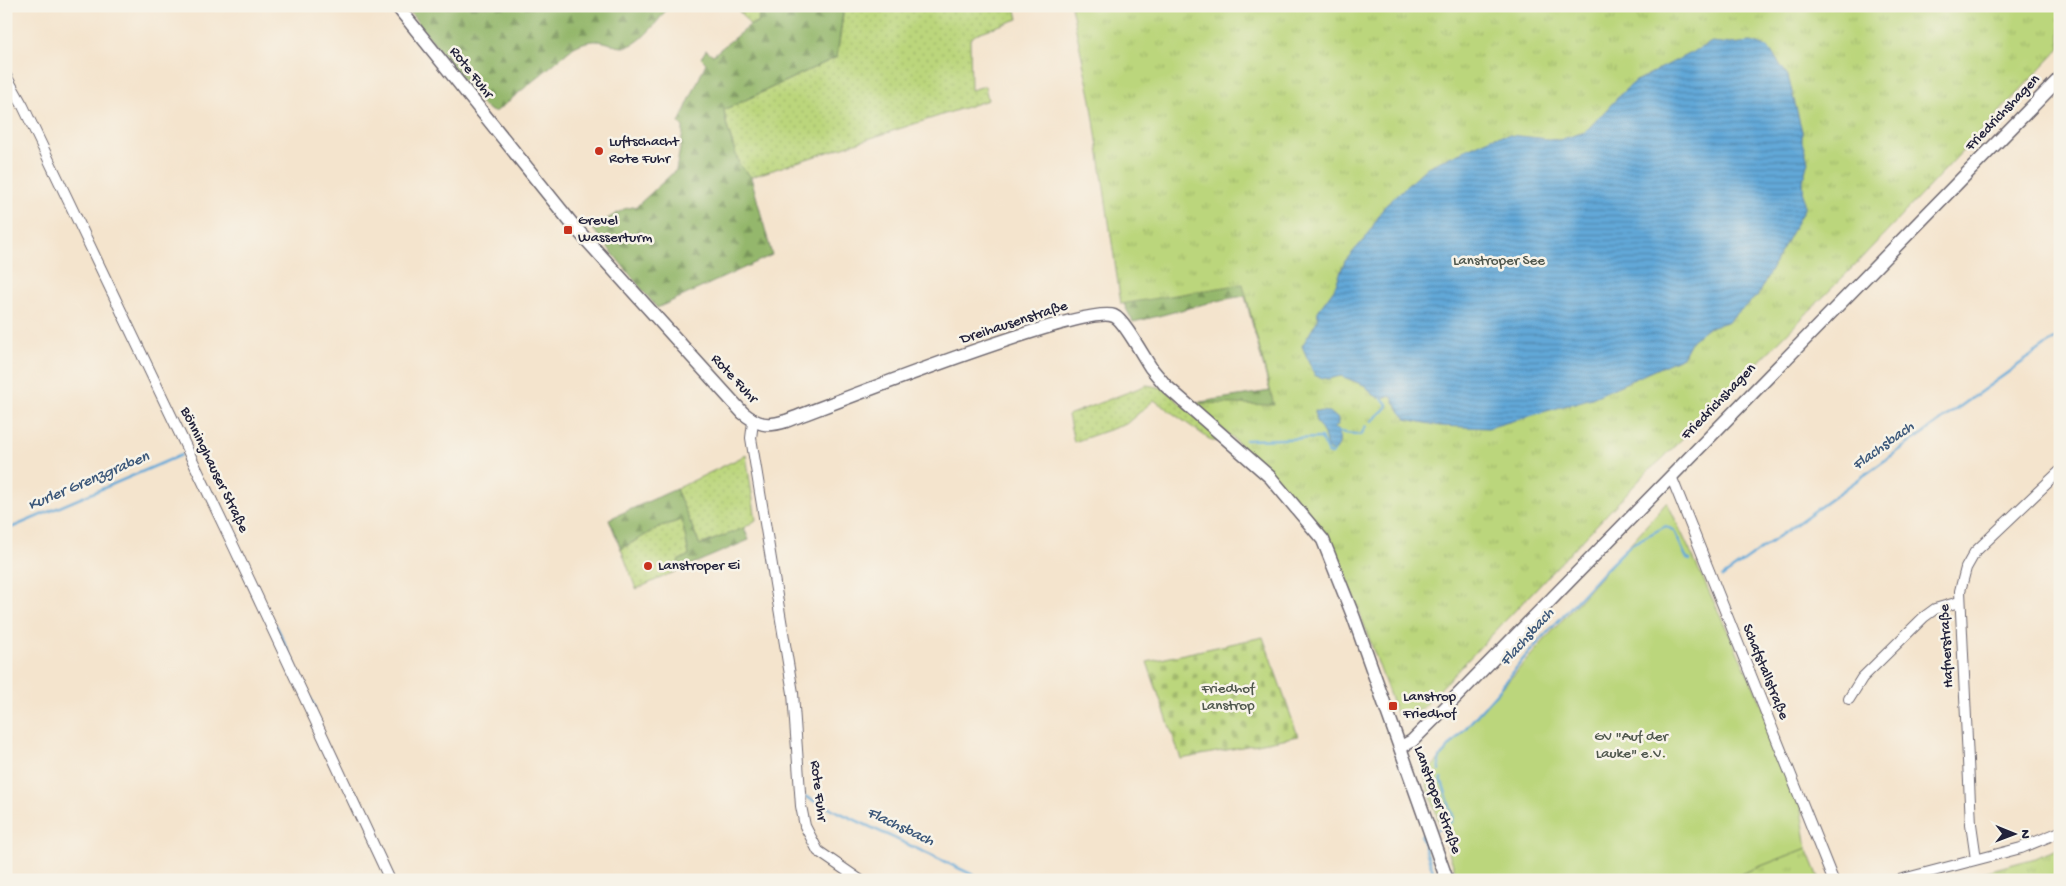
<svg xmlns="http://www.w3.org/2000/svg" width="2066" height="886" viewBox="0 0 2066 886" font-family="'Gochi Hand',sans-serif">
  <defs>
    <pattern id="grass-dots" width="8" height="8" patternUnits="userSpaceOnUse" patternTransform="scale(1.25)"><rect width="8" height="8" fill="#bbd67c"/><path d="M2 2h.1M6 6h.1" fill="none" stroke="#a0b76c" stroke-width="1.8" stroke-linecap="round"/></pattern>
    <pattern id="forest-firs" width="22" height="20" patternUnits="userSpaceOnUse" patternTransform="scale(1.25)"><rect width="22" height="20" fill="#94b76c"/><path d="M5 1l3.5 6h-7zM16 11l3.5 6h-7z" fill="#78945a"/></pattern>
    <pattern id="cemetery-stones" width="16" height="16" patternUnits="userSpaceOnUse" patternTransform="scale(1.25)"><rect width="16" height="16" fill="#bbd67c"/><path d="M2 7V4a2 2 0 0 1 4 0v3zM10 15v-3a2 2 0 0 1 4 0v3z" fill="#a0b76c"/></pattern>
    <pattern id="park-tufts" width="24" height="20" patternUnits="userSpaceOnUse" patternTransform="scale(1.25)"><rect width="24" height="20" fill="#bbd67c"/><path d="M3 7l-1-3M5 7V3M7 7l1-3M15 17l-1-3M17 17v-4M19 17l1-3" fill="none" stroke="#a0b76c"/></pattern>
    <pattern id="water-rules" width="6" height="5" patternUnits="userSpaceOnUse" patternTransform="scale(1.25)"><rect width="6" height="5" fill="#62a8d8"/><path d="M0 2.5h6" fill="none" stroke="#5088b0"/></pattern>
  </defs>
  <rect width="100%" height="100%" fill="#f7f3e8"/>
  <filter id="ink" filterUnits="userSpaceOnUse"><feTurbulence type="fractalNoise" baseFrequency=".02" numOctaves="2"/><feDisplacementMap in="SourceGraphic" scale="10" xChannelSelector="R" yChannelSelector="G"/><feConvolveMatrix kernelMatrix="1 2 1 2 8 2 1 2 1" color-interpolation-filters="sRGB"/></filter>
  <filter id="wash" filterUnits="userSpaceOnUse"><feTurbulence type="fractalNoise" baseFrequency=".0096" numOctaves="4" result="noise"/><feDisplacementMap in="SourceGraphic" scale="20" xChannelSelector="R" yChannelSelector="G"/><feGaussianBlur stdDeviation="1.12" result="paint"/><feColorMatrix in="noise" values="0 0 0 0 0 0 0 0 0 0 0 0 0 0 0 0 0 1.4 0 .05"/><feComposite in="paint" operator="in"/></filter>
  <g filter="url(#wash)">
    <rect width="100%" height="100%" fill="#f4e4cd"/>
    <g fill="url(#grass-dots)" stroke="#6e7c5c">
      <polygon points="735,6 756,6 759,16 759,23 750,25"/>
      <polygon points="844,6 1015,6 1018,19 978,33 970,39 971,90 985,86 988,100 751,177 739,164 727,127 724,110 837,57"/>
      <polygon points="1147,385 1163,388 1222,441 1212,441 1154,400 1126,424 1074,442 1068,415"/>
      <polygon points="746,455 756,520 744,528 700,545 676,489"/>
      <polygon points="682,520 689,555 678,561 681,569 636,589 621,549 661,526"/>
    </g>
    <g fill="url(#forest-firs)" stroke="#5b6c54">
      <path d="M 405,6 L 669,6 C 660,18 640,47 623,47 C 618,47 613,45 608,43 C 595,39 586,41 574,47 L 498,110 L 493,112 L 483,106 Z"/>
      <polygon points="756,6 844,6 837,57 724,110 727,127 739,164 751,177 772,255 657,308 592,228 624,209 637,206 676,170 683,133 683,127 679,123 706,63 701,58 706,50 713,55 750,25 758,23 759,16"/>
      <path d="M 1120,259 L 1262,262 L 1274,406 L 1194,403 L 1270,391 L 1245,296 C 1207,301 1171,314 1133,322 L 1124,304 Z"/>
      <polygon points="676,489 700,545 744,528 749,540 681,569 678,561 689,555 682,520 661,526 621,549 609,519"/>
    </g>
    <polygon fill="url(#cemetery-stones)" stroke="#6e7c5c" points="1263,637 1298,736 1181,759 1147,662"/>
    <g fill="url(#park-tufts)" stroke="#6e7c5c">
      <polygon points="1071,6 2060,6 2060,48 1852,268 1661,460 1648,471 1421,709 1407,716 1397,715 1336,548 1313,518 1261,464 1194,403 1274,405 1243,284 1121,304 1091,100"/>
      <polygon points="1807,848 1820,880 1725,880"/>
      <polygon points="2060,848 2060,880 1953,880 2032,859"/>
    </g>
    <polygon fill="#bbd67c" stroke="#6e7c5c" points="1667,502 1761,702 1799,797 1807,848 1725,880 1458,880 1424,776"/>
    <g fill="url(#water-rules)" stroke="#42658a">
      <polygon points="1712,42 1730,44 1751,42 1768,47 1788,76 1802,131 1802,142 1808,161 1803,181 1804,209 1757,296 1727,322 1708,328 1692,340 1683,357 1592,398 1488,428 1440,426 1406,419 1400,412 1391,396 1379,398 1371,393 1366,386 1341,376 1328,379 1315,376 1302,346 1317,321 1318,311 1334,289 1345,261 1367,236 1384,207 1427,167 1494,137 1509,135 1559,140 1585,132 1624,91 1636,81"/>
      <path d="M 1314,411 L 1330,412 L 1338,419 L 1338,425 L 1335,426 L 1335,429 L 1339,430 C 1339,437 1341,443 1336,450 L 1331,451 L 1327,448 L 1324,434 L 1316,421 Z"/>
    </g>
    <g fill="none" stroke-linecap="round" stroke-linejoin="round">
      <g stroke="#62a8d8" stroke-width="2.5">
        <polyline points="1372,421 1386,408 1387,404 1382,398"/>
        <polyline points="1339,432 1361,435 1366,426"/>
        <polyline points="1246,440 1321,438 1328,453 1332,454 1334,451"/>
        <polyline points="6,530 181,455"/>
        <polyline points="1722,577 2060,335"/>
        <polyline points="276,625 295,664"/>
        <polyline points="296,668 315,708"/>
        <polyline points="1439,771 1439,760 1441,756 1499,690 1524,658 1604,571 1630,545 1666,526 1674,531 1687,559 1690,560"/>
        <polyline points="806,797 984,880"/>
        <polyline points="1437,830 1451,822 1453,816 1441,778"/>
        <polyline points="1414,880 1428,875 1433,871 1421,836 1423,834"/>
      </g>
    </g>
  </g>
  <g filter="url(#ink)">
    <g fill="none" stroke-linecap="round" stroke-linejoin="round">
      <defs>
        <g id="minor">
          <polyline points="6,76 23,106 234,547 390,880"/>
          <polyline points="753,422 751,438 793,693 801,806 805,826 818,851 860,880"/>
          <polyline points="1671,476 1833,880"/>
          <polyline points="1849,699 1862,678 1924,617 1935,609 1959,602"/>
          <polyline points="1976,859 1971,824 1960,591 1966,568 1975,552 2060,471"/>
          <polyline points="1899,880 2021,848 2060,832"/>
        </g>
        <g id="major">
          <path d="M 397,6 L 573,225 L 743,413 C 758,425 767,427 786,421 C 832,404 1084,303 1114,316 C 1124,320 1144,358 1151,368 C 1156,374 1161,380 1166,386 L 1270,477 L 1323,540 L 1354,618 L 1447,880"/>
          <polyline points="1401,747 1412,741 1453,700 2060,78"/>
        </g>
      </defs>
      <use href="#minor" stroke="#6c666e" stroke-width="12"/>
      <use href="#major" stroke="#6c666e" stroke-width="15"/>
      <use href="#minor" stroke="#fff" stroke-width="10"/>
      <use href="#major" stroke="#fff" stroke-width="12"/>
    </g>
  </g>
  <g fill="#c8321e" stroke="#f7f3e8" stroke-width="2">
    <circle cx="599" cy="151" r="5"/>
    <rect x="563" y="225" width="10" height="10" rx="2.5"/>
    <circle cx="648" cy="566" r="5"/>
    <rect x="1388" y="701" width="10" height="10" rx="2.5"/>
  </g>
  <g text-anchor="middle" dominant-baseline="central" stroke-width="5" stroke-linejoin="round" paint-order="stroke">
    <g font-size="15" fill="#22223b" stroke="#f7f3e8">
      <text transform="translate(471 73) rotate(52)">Rote Fuhr</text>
      <text transform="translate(2003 113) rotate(-46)">Friedrichshagen</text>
      <text transform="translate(1014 323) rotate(-18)">Dreihausenstraße</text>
      <text transform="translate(734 379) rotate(47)">Rote Fuhr</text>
      <text transform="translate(1719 402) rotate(-46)">Friedrichshagen</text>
      <text transform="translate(214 470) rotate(64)">Bönninghauser Straße</text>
      <text transform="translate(1947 646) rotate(-93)">Hafnerstraße</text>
      <text transform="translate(1765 672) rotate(68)">Schafstallstraße</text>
      <text transform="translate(818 791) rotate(83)">Rote Fuhr</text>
      <text transform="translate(1437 800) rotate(70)">Lanstroper Straße</text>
    </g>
    <g font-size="15" fill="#22223b" stroke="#f7f3e8" text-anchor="start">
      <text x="609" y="142">Luftschacht<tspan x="609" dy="17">Rote Fuhr</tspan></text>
      <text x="578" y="221">Grevel<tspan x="578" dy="17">Wasserturm</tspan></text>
      <text x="658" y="566">Lanstroper Ei</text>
      <text x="1403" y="697">Lanstrop<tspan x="1403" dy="17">Friedhof</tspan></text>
    </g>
    <g font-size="15" fill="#50584e" stroke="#f7f3e8">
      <text x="1499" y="261">Lanstroper See</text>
      <text x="1228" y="689">Friedhof<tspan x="1228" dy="17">Lanstrop</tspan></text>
      <text x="1631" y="737">GV "Auf der<tspan x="1631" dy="17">Lauke" e.V.</tspan></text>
    </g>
    <g font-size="16" font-style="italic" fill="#3c587a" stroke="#f7f3e8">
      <text transform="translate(1884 447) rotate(-36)">Flachsbach</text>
      <text transform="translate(89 482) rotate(-23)">Kurler Grenzgraben</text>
      <text transform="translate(1528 638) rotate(-48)">Flachsbach</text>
      <text transform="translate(900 828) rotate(25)">Flachsbach</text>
    </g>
  </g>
  <rect width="2066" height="886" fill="none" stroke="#f7f3e8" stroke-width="25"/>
  <g transform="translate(2014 834) rotate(91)" stroke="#f7f3e8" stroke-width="4" paint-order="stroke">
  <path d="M0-4L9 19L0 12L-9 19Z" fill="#22223b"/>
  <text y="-8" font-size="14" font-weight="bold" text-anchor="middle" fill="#22223b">N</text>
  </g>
</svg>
